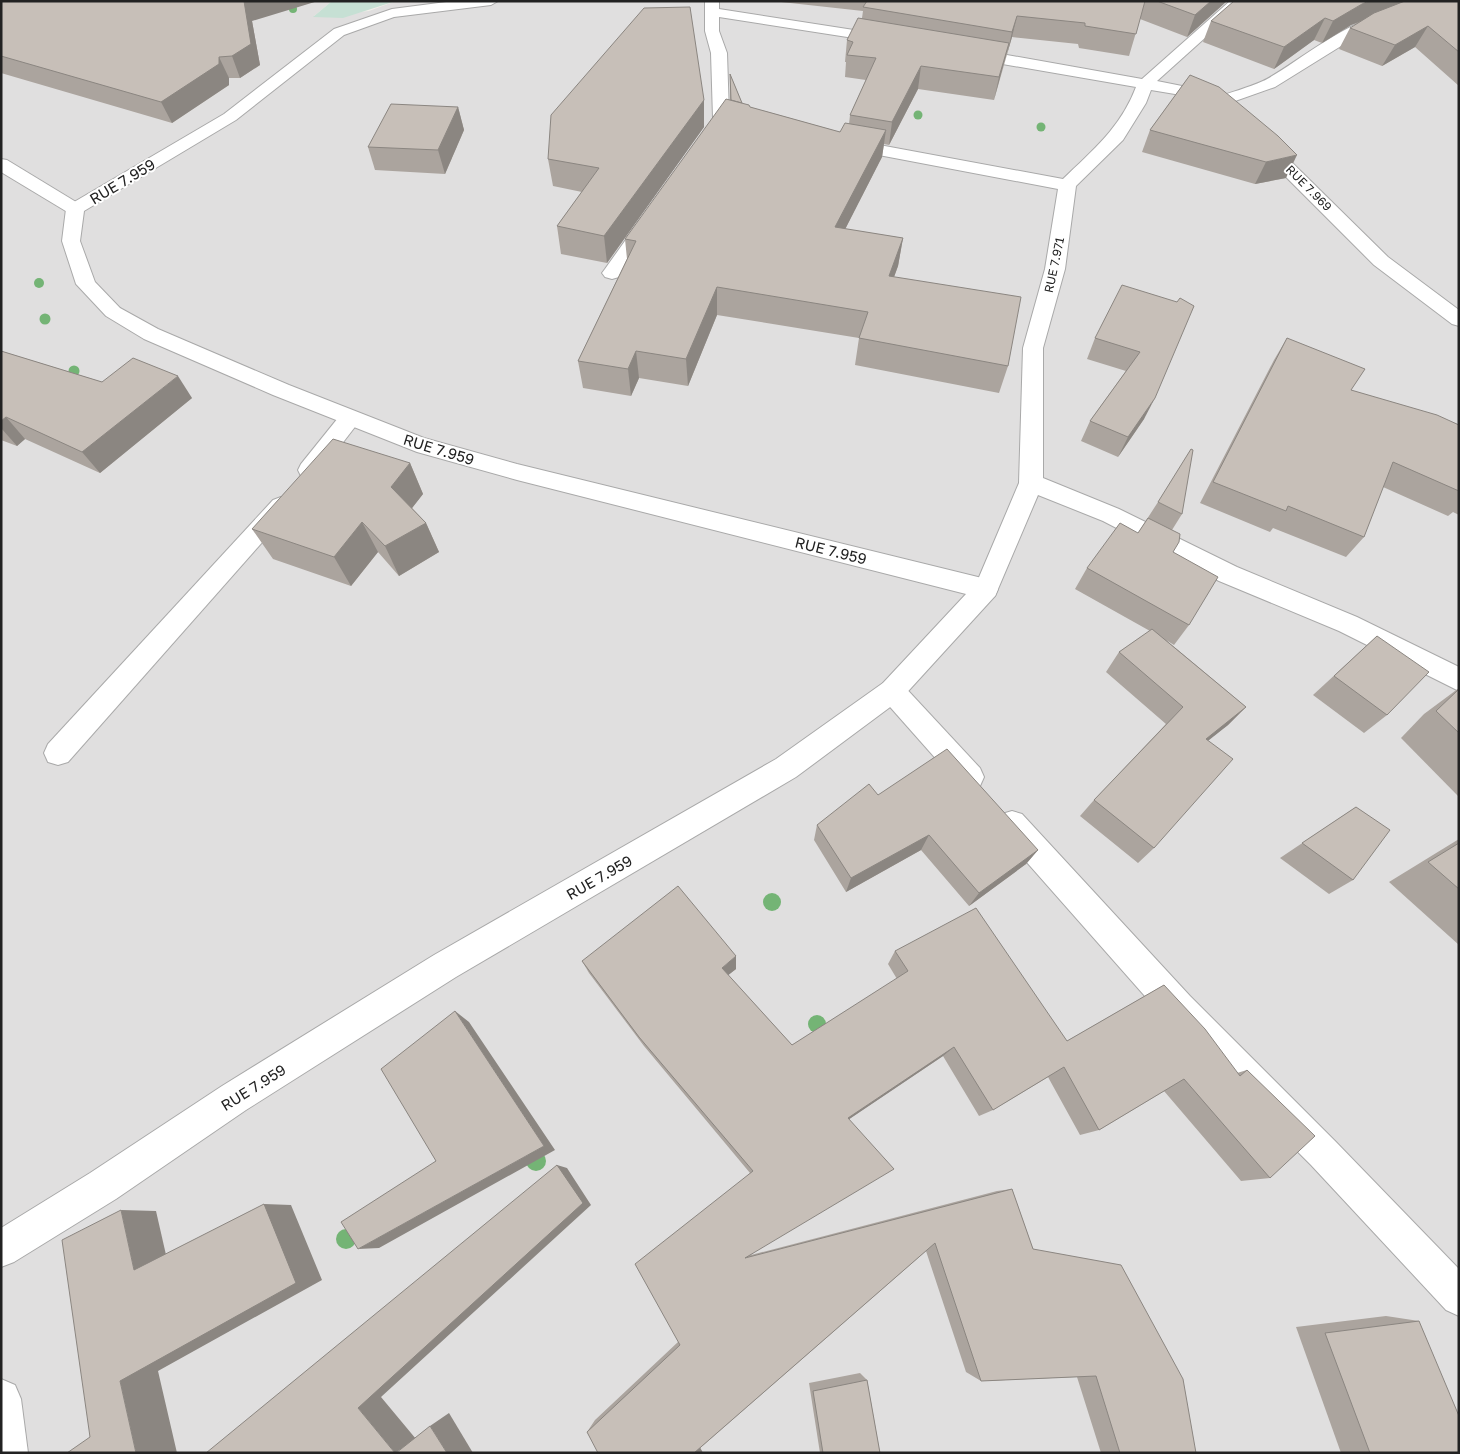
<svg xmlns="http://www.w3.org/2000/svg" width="1460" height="1454" viewBox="0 0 1460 1454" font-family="'Golos Text',sans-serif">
  <rect width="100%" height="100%" fill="#f2efe9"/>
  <polygon fill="#e0dfdf" points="1,1 332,1 314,16 369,11 396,1 1459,1 1459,1453 1,1453"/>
  <polygon fill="#c6e0d4" points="332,1 396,1 343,18 313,17"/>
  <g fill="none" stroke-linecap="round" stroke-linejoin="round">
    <defs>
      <g id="minor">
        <polygon points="705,1 719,1 719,9 886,35 891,36 893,39 891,42 886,43 719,17 719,31 727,53 729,115 752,123 754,126 752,129 746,131 715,121 713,118 711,53 705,31"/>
        <path d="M 1230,1 L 1246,1 L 1157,81 L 1197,89 L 1215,98 C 1231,92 1248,88 1263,81 C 1289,69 1358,11 1385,18 L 1387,21 L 1385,24 L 1362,33 L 1275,87 L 1221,106 L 1214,108 L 1187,96 L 1151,90 L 1146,103 L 1123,140 L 1076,186 L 1065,269 L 1043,348 L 1043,478 L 1119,509 L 1237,567 L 1357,617 L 1459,667 L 1459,691 L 1339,631 L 1219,581 L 1103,521 L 1038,495 L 995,596 L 986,599 L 977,596 L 974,589 L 1019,483 L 1023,348 L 1045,269 L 1058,189 L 847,149 L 841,148 L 839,144 L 841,140 L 847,139 L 1063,179 C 1093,150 1121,127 1136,87 L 968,58 L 963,56 L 960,53 L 963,50 L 968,48 L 1142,79 Z"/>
        <polygon points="1262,138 1268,139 1388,257 1459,310 1459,326 1452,324 1374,265 1256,147 1254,143 1256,139"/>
        <polygon points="1,159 7,160 81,205 84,209 81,213 75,214 69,213 1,172"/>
        <polygon points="648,216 654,217 657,221 619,277 612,279 605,277 602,273 605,269 642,217"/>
        <polygon points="350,410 358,413 361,418 358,423 317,476 309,478 301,476 298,470 301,464 342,413"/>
        <polygon points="281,497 289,500 293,506 289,512 68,762 58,765 48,762 44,753 48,744 273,500"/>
        <polygon points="892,680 901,683 980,768 984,777 980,786 970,790 960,786 883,699 879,691 883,683"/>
        <polygon points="1012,811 1022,814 1190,996 1335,1141 1459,1269 1459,1316 1446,1310 1311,1165 1166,1020 1002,834 997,824 1002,814"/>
        <polygon points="1,1379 15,1385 21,1399 28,1453 1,1453"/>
      </g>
      <polygon id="tertiary" points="454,1 498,1 491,5 394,17 344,35 236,120 84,211 80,241 95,282 120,308 158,329 289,385 424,438 517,464 986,579 995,582 998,589 995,596 901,699 796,777 456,977 246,1110 116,1199 14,1262 1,1267 1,1228 90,1173 222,1086 434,955 776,759 883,683 966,594 517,480 417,452 273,395 144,339 106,316 76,284 62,241 66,209 69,205 224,114 334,29 392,9"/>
    </defs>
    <use href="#minor" stroke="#a9a9a9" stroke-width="2"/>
    <use href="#tertiary" stroke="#a9a9a9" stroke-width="2"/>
    <use href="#minor" fill="#fff" fill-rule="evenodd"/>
    <use href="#tertiary" fill="#fff" fill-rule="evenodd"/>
  </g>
  <g fill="#74b475">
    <circle cx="293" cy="9" r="4"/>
    <circle cx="918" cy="115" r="4.5"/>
    <circle cx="1041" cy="127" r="4.5"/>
    <circle cx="39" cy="283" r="5"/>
    <circle cx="45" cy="319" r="5.5"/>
    <circle cx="74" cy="371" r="5.5"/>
    <circle cx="772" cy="902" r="9"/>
    <circle cx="817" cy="1024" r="9"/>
    <circle cx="536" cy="1161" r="10"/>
    <circle cx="346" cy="1239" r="10"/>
  </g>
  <g fill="#aba49e">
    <polygon points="1,1 252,21 260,65 240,78 229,78 229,85 172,123 1,73"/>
    <polygon points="772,1 1227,1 1187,37 1140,19 1129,56 1079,48 1078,44 1012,37 994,100 918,89 889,145 884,144 882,157 845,229 903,238 898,266 894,277 1008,366 999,393 855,365 859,338 717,315 688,386 639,378 631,396 583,388 578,361 627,259 625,239 730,100 730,74 742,103 750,107 840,132 849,124 850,115 866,80 845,77 846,62 845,62 847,40 862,18 863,11"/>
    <polygon points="1459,1 1459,86 1415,47 1382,66 1339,49 1350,28 1361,22 1351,25 1322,43 1314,40 1274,69 1203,42 1211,21"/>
    <polygon points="1190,75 1286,178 1255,184 1142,152 1150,130"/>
    <polygon points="704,100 704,127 607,263 561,254 557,226 582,192 553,186 548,159"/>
    <polygon points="458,107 464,130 445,174 375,170 368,147"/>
    <polygon points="1177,302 1144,419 1118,457 1081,441 1090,421 1126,371 1087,359 1095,338"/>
    <polygon points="1287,338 1351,390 1459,425 1459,515 1453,512 1448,516 1383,487 1364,537 1346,557 1273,528 1270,532 1200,503 1274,360"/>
    <polygon points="1,351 102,382 192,398 100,473 25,439 17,446 1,440"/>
    <polygon points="410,463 423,494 412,508 426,523 439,552 399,576 378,552 351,586 273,559 252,529"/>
    <polygon points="1158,502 1182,514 1172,530 1173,552 1189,625 1174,645 1166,640 1246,707 1228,725 1208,740 1154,848 1138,863 1080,816 1094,800 1166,724 1106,672 1119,652 1150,631 1075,589 1087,568 1138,533"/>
    <polygon points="1377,636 1387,715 1364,733 1313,695"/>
    <polygon points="1459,688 1459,797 1401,738 1424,714"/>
    <polygon points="878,795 1038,850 1026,864 969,906 921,850 846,892 814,840 817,825"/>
    <polygon points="1356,807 1353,880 1329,894 1280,858"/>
    <polygon points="1459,839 1459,945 1389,882"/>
    <polygon points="895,951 1067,1041 1164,985 1237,1073 1247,1070 1270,1178 1241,1181 1164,1091 1099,1130 1080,1135 1048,1077 993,1110 979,1116 943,1056 849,1119 751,1255 997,1191 1012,1189 1033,1249 1196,1453 1101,1453 1077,1377 981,1381 966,1372 926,1251 700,1448 703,1453 587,1432 595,1420 678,1342 750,1173 644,1046 589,973 582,961 736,969 728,975 792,1045 897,979 888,964"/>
    <polygon points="1386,1316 1419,1321 1459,1453 1341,1453 1296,1327"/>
    <polygon points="860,1373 867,1380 880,1453 820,1453 809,1383"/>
  </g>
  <g fill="#8b8681">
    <polygon points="244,1 318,1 252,21 260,65 240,78 232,56"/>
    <polygon points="1211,1 1227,1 1187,37 1195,15"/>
    <polygon points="1369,1 1412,1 1351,25 1322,43 1333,21 1362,4"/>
    <polygon points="1017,16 1012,37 1007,54 1012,32"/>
    <polygon points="1325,18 1314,40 1274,69 1284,47"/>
    <polygon points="1428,26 1415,47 1382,66 1395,45"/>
    <polygon points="1009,43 1003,66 994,100 999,77"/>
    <polygon points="219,57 229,78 229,85 172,123 161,102"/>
    <polygon points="921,66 918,89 889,145 892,122"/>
    <polygon points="704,100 704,127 607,263 604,236"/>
    <polygon points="458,107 464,130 445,174 438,150"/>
    <polygon points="886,130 882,157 832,255 835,227"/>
    <polygon points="1297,155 1286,178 1255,184 1266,162"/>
    <polygon points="903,238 898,266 884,304 889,276"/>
    <polygon points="717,287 717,315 688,386 686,359"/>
    <polygon points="636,351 639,378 631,396 628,369"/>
    <polygon points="178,376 192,398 100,473 82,452"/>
    <polygon points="1155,398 1144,419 1118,457 1128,437"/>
    <polygon points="6,417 25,439 17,446 1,428 1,421"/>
    <polygon points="410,463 423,494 405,517 391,487"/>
    <polygon points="362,522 378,552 351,586 334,557"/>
    <polygon points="426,523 439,552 399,576 385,546"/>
    <polygon points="1246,707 1228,725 1189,756 1206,739"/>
    <polygon points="929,835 921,850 846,892 851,878"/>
    <polygon points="1038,850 1026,864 969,906 979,893"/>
    <polygon points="736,956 736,969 722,980 722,968"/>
    <polygon points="455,1011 469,1022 555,1150 379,1248 358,1249 544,1146"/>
    <polygon points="954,1047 943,1056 842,1124 848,1118"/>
    <polygon points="557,1165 567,1168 591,1205 381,1397 416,1439 395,1453 358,1408"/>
    <polygon points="264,1204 291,1205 322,1280 158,1371 177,1453 136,1453 120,1381"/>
    <polygon points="121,1210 156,1211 169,1268 134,1270"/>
    <polygon points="449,1413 473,1453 447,1453 430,1426"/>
    <polygon points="696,1440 703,1453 694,1453"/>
  </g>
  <g fill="#c7bfb8" stroke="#8b8681">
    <polygon points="1,1 244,1 251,44 232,56 219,57 219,64 161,102 1,56"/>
    <polygon points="867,1 1145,1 1136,34 1085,26 1085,23 1017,16 1012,32 863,7"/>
    <polygon points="1157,1 1211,1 1195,15"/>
    <polygon points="1234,1 1369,1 1362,4 1333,21 1325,18 1284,47 1211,21"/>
    <polygon points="1405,1 1459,1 1459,52 1428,26 1395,45 1350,28 1374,13"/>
    <polygon points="690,7 704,100 604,236 557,226 599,168 548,159 551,115 644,8"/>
    <polygon points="858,18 1009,43 999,77 921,66 892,122 850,115 876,58 847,55 853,42 847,40"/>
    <polygon points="730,74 742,103 731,100"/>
    <polygon points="1190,75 1219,87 1278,136 1297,155 1266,162 1150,130"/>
    <polygon points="726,99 749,105 750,107 840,132 845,123 886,130 835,227 903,238 889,276 1021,297 1008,366 859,338 868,312 717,287 686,359 636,351 628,369 578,361 636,241 625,239"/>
    <polygon points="391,104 458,107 438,150 368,147"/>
    <polygon points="1122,285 1177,302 1180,298 1194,306 1155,398 1128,437 1090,421 1140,352 1095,338"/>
    <polygon points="1287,338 1365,369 1351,390 1437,415 1459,425 1459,491 1393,462 1364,537 1288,506 1286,511 1213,482"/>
    <polygon points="1,351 102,382 133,358 178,376 82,452 6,417 1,421"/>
    <polygon points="333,439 410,463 391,487 426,523 385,546 362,522 334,557 252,529"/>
    <polygon points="1191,449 1193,450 1182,514 1158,502"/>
    <polygon points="1148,518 1180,534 1179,542 1173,552 1218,577 1189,625 1087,568 1120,523 1138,533"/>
    <polygon points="1152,629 1246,707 1206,739 1233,759 1154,848 1094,800 1183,707 1119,652"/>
    <polygon points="1377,636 1429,672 1387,715 1334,676"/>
    <polygon points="1459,689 1459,733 1436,711"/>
    <polygon points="947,749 1038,850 979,893 929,835 851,878 817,825 869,784 878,795"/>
    <polygon points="1356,807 1390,830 1353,880 1302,843"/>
    <polygon points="1459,843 1459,889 1428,862"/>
    <polygon points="678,886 736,956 722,968 792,1045 908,971 895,951 976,908 1067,1041 1164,985 1205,1029 1240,1076 1247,1070 1315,1136 1270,1178 1184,1079 1099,1130 1064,1067 993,1110 954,1047 848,1118 894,1169 745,1258 1012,1189 1033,1249 1121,1265 1183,1379 1196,1453 1120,1453 1096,1376 981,1381 935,1243 694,1453 598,1453 587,1432 680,1345 635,1264 753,1171 639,1037 582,961"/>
    <polygon points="455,1011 544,1146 358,1249 341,1222 436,1161 381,1069"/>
    <polygon points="557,1165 583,1203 358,1408 395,1453 206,1453"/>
    <polygon points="264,1204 296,1283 120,1381 136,1453 67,1453 90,1437 62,1240 121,1210 134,1270"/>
    <polygon points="1419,1321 1459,1416 1459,1453 1370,1453 1325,1333"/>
    <polygon points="867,1380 880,1453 823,1453 813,1391"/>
    <polygon points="430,1426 447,1453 396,1453"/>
  </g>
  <g text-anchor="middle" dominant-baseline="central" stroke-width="4" stroke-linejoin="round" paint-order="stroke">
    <g font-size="12" fill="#222" stroke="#fff">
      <text transform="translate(1309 188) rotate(45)">RUE 7.969</text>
      <text transform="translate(1054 265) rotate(-78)">RUE 7.971</text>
    </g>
    <g font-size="15" fill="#222" stroke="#fff">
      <text transform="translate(122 181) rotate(-31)">RUE 7.959</text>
      <text transform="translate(439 449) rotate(17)">RUE 7.959</text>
      <text transform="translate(831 550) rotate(14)">RUE 7.959</text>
      <text transform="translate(599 877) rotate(-30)">RUE 7.959</text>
      <text transform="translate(253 1087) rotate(-32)">RUE 7.959</text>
    </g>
  </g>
  <rect width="1460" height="1454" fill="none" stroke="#222222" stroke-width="5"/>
</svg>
